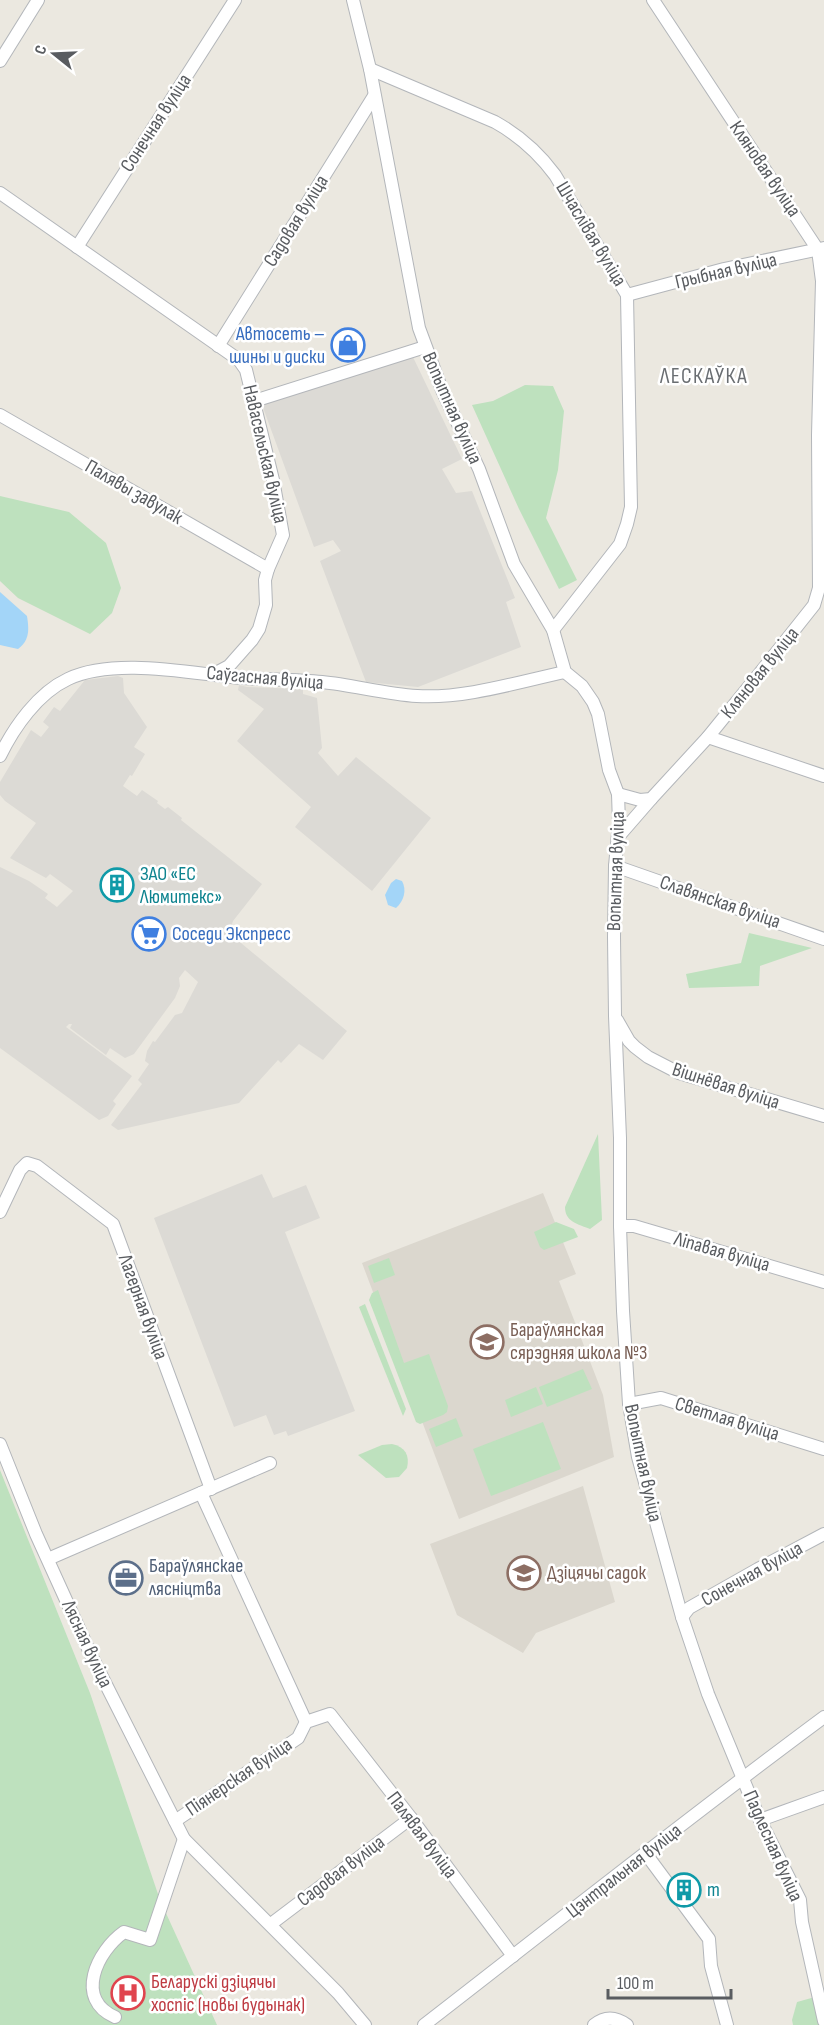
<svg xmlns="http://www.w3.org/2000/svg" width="824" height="2025" viewBox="0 0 824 2025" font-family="'Sofia Sans Condensed',sans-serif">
  <rect width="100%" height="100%" fill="#ebe8e0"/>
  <g fill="#dcdad5">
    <polygon points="412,355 462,459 442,469 456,493 472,491 515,598 506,602 521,647 418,687 366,682 320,561 341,551 333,540 314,547 261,402"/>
    <polygon points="118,676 123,678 124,693 147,727 134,747 145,754 132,776 130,775 123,786 137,796 142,790 158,801 157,803 165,809 168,807 182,818 181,820 262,884 233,921 229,933 347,1031 323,1060 299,1044 281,1063 278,1060 239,1103 118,1130 111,1125 142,1084 138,1080 149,1064 145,1061 147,1051 153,1041 155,1042 175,1015 182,1013 198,982 185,970 179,978 180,986 175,998 134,1054 125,1058 110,1048 106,1055 70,1028 72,1024 69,1024 66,1027 132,1076 113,1101 116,1104 108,1116 99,1120 0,1048 0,867 29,881 48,894 45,898 57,907 73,891 50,874 46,878 10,858 36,823 5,801 0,795 0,782 31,730 41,737 49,727 43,722 54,707 60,711 85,680"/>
    <polygon points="239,685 247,687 303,689 303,694 317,698 322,748 318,753 338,776 356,757 431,818 372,891 295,827 311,807 237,741 264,709 238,690"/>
    <polygon points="262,1174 273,1198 306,1185 320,1218 285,1232 355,1411 288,1436 286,1431 274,1435 266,1415 234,1427 154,1218"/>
  </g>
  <g fill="#dbd7ce">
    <polygon points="543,1193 576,1274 559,1281 603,1395 614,1457 459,1519 362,1263"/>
    <polygon points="583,1486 615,1602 536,1633 523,1653 457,1615 430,1544"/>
  </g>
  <g fill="#bee1be">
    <polygon points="525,385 553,386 564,411 558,470 546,518 577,580 559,589 519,509 472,405 493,401"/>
    <polygon points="0,496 69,512 106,543 121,588 112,613 90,634 18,598 0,581"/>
    <polygon points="749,933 812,948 760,966 759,986 689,988 686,974 741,963"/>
    <path d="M 598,1134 L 602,1220 L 590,1229 C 578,1224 565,1222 565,1207 Z"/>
    <polygon points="556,1222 574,1229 578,1237 544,1250 540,1247 534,1232"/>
    <polygon points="389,1258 395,1275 374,1283 368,1266"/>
    <polygon points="378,1290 404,1363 429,1354 448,1406 447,1412 443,1415 420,1424 416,1422 369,1300 372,1293"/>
    <polygon points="365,1304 406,1409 403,1416 359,1307"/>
    <polygon points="583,1369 592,1389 547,1407 539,1387"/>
    <polygon points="536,1387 543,1404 511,1417 505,1400"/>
    <polygon points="456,1418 463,1436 436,1447 429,1429"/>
    <polygon points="543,1422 561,1469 491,1496 473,1449"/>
    <path d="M 392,1444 C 405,1447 410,1455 407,1468 L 399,1477 L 386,1478 L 358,1455 L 382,1445 Z"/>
    <polygon points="0,1470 90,1693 160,1900 217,2025 0,2025"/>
    <polygon points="815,1997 823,2025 793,2025 792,2020 797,2002"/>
  </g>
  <g fill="#a3d5f8">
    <path d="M 0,592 L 27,616 C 29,629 30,640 18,649 L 0,645 Z"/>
    <path d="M 396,879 L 402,881 C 407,890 404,901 396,908 L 388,905 L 385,895 L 391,883 Z"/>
  </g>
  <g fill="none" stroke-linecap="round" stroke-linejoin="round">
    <defs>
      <g id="minor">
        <polyline points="353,0 370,69 419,328 442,390 479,469 514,564 553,630 565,672 582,686 593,702 598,714 609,770 618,794 619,823 615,866 614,937 615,1016 620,1138 620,1226 623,1311 629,1404 638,1457 682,1617 708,1694 760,1820 800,1900 802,1922 824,2021"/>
        <polyline points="0,61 38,0"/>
        <path d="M 370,69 L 495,122 C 520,136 538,152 555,175 L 627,295 L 631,507 L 627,524 L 620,544 L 553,630"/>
        <polyline points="0,193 239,360 246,370 273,480 283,535 268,569 265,580 266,605 259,629 252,640 229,666 214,674"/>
        <polyline points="77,247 235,0"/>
        <polyline points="627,295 724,269 824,248"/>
        <polyline points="218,346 374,96"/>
        <polyline points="254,401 425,347"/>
        <polyline points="0,415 268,569"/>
        <polyline points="708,737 824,776"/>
        <path d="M 0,756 C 14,727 38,693 68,679 C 112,658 184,672 231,677 C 261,680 292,679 322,682 C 353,685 385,694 417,696 C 464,699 518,682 565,672"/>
        <polyline points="618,794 640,800 651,799 708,737 760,673 814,605 819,588 818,435 822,281 818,250 653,0"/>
        <polyline points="618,837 651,799"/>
        <polyline points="615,866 824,939"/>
        <polyline points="617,1020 629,1041 635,1047 648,1057 679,1073 824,1116"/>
        <polyline points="0,1212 20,1170 27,1163 37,1166 113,1224 211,1489"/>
        <polyline points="620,1226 634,1226 824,1282"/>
        <polyline points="629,1404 661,1398 824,1449"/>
        <polyline points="0,1444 36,1534 91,1655 184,1839 338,1993 365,2025"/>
        <polyline points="201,1493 306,1722"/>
        <polyline points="48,1559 270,1463"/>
        <polyline points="682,1617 689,1608 758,1569 824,1534"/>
        <polyline points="760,1820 824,1797"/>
        <polyline points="175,1821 298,1738 306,1722 330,1714 411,1818 513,1956"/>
        <polyline points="646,1854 709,1939 711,1966 727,2025"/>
        <polyline points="271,1924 411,1818"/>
        <path d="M 115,2017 C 74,1999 97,1951 124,1932 L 150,1940 L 184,1839"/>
        <path d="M 424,2025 C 557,1922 689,1817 824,1717"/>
        <path d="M 594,2025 C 605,2016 616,2017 627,2025"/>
      </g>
    </defs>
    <use href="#minor" stroke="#b3b6ba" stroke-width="14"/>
    <use href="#minor" stroke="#fff" stroke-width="12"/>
  </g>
  <defs>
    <symbol id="shop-ring" viewBox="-11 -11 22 22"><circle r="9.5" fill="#fff" stroke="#3f7fe0" stroke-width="1.5"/><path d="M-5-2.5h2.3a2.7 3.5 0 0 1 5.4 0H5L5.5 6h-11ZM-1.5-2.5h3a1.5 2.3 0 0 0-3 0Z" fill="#3f7fe0"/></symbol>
    <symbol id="building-ring" viewBox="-11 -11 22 22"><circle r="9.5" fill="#fff" stroke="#0f9aa8" stroke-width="1.5"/><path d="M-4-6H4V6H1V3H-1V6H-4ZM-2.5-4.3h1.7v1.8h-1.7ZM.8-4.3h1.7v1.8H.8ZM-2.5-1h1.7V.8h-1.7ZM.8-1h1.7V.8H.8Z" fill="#0f9aa8"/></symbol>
    <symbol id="supermarket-ring" viewBox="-11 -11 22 22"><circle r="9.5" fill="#fff" stroke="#3f7fe0" stroke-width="1.5"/><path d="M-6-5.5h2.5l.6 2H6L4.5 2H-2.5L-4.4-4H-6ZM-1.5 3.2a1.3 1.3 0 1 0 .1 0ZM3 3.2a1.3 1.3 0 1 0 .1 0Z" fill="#3f7fe0"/></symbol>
    <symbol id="school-ring" viewBox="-11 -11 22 22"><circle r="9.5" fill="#fff" stroke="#8d6e63" stroke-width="1.5"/><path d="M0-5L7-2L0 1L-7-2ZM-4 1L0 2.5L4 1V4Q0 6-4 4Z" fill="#8d6e63"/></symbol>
    <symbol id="office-ring" viewBox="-11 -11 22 22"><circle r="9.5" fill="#fff" stroke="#5c6f8a" stroke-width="1.5"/><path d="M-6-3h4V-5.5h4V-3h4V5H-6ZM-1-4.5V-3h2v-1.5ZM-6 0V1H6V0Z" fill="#5c6f8a"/></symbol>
    <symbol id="hospital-ring" viewBox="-11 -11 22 22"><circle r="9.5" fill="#fff" stroke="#e0444e" stroke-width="1.5"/><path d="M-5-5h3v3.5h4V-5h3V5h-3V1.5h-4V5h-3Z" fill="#e0444e"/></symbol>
  </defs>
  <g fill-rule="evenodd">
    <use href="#shop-ring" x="329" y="326" width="38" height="38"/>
    <use href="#building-ring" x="98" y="866" width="38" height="38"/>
    <use href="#supermarket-ring" x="130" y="915" width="38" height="38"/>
    <use href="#school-ring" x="468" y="1323" width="38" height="38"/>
    <use href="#school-ring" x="505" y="1554" width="38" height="38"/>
    <use href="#office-ring" x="107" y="1559" width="38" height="38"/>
    <use href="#building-ring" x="665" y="1871" width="38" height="38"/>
    <use href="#hospital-ring" x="109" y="1974" width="38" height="38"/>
  </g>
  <g text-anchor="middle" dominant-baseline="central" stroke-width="5" stroke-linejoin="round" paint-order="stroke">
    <g font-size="20" fill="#595c60" stroke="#fff">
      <text transform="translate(156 123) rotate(-57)">Сонечная вуліца</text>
      <text transform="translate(765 169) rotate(56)">Кляновая вуліца</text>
      <text transform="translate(296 221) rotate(-58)">Садовая вуліца</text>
      <text transform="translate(591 234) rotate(59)">Шчаслівая вуліца</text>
      <text transform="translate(726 271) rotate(-13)">Грыбная вуліца</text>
      <text transform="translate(452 408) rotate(66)">Вопытная вуліца</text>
      <text transform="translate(265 454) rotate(77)">Навасельская вуліца</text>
      <text transform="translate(134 492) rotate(30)">Палявы завулак</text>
      <text transform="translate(760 673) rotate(-51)">Кляновая вуліца</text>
      <text transform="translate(265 678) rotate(5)">Саўгасная вуліца</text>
      <text transform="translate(616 871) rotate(-88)">Вопытная вуліца</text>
      <text transform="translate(720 902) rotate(19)">Славянская вуліца</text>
      <text transform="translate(726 1086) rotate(18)">Вішнёвая вуліца</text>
      <text transform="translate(722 1252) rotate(16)">Ліпавая вуліца</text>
      <text transform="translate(143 1307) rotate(70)">Лагерная вуліца</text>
      <text transform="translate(727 1419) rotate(17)">Светлая вуліца</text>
      <text transform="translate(643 1463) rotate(78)">Вопытная вуліца</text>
      <text transform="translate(752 1574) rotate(-29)">Сонечная вуліца</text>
      <text transform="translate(87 1644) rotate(65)">Лясная вуліца</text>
      <text transform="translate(239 1777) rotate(-34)">Піянерская вуліца</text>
      <text transform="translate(422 1835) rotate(53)">Палявая вуліца</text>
      <text transform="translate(773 1846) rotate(66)">Падлесная вуліца</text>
      <text transform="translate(341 1871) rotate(-37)">Садовая вуліца</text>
      <text transform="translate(624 1871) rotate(-38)">Цэнтральная вуліца</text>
    </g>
    <g font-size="20" fill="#366cbe" stroke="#fff" text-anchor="end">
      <text x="325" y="334">Автосеть –<tspan x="325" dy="23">шины и диски</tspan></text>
      <text x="172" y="934" text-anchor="start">Соседи Экспресс</text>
    </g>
    <g font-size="20" fill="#0d838f" stroke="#fff" text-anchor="start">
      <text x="140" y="874">ЗАО «ЕС<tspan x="140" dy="23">Люмитекс»</tspan></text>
      <text x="707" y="1890">т</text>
    </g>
    <g font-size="20" fill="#785e54" stroke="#fff" text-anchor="start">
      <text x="510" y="1330">Бараўлянская<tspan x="510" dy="23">сярэдняя школа №3</tspan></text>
      <text x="547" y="1573">Дзіцячы садок</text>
    </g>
    <g font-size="20" fill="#4e5e75" stroke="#fff" text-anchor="start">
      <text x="149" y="1566">Бараўлянскае<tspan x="149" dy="23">лясніцтва</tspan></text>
    </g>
    <g font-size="20" fill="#be3a42" stroke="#fff" text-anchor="start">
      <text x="151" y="1982">Беларускі дзіцячы<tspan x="151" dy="23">хоспіс (новы будынак)</tspan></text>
    </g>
    <g font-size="22" letter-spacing="1.5" fill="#6a6e72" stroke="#fff">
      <text x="704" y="376">ЛЕСКАЎКА</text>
    </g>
  </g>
  <g transform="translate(54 54) rotate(288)" stroke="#ffffff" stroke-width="4.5" paint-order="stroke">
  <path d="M0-4.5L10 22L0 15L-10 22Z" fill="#595c60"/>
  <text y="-9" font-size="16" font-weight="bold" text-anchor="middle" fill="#595c60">С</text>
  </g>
  <path d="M608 1989v9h123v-9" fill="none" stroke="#595c60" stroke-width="3"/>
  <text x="617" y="1989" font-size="18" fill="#595c60" stroke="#ffffff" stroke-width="4.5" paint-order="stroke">100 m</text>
</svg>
